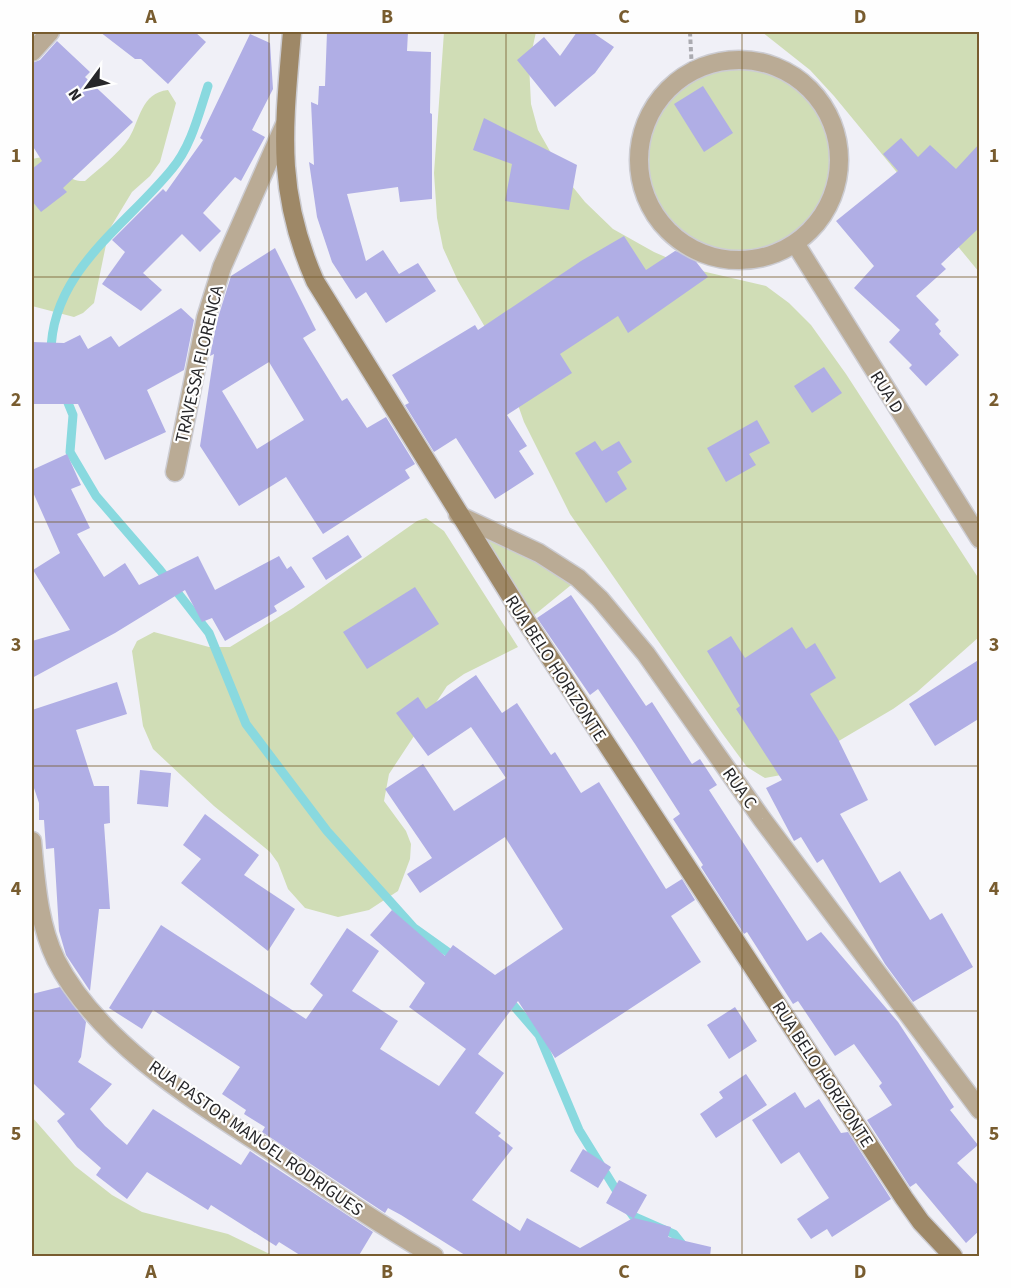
<svg xmlns="http://www.w3.org/2000/svg" width="1011" height="1288" viewBox="0 0 1011 1288" font-family="'Source Sans 3',sans-serif">
  <rect width="100%" height="100%" fill="#f0f0f7"/>
  <!-- green -->
  <path fill="#d0ddb6" d="M444,32H536L529,64L531,104L538,130L564,176L585,202L613,229L654,252L693,269L766,286L789,303L811,325L846,374L979,579V637L917,692L893,709L781,775L765,778L747,767L722,733L570,514L524,422L499,351L458,281L443,248L437,218L434,173Z
    M762,32H979V272L834,96L810,70Z
    M640 160a99 99 0 1 1 198 0a99 99 0 1 1-198 0Z
    M168,90L176,103L160,162L150,176L132,192L109,230L94,303L83,313L74,317L32,306V159L47,156C59,168 67,182 85,181C100,168 118,154 129,138C140,120 141,93 168,90Z
    M426,518L444,531L518,647L464,674L447,686L389,774L384,801L406,831L411,844L410,859L398,891L369,910L338,917L305,908L288,889L278,863L270,852L214,806L153,749L143,726L132,651L137,641L154,632L209,647H230L293,608L417,521Z
    M466,525L576,581L527,621Z
    M32,1117L75,1166L112,1195L142,1212L228,1234L274,1256H32Z"/>
  <g fill="none" stroke-linecap="round" stroke-linejoin="round">
    <!-- stream -->
    <path stroke="#89d9df" stroke-width="9" d="M51,355C50,272 125,227 172,169C191,147 199,113 208,86
      M64,393L73,415L70,452L96,496L160,570L209,633L246,724L327,831L414,928L456,958
      M507,998L539,1035L579,1130L621,1198
      M628,1209L633,1216L674,1234L685,1248"/>
  </g>
  <!-- building -->
  <path fill="#b0aee5" fill-rule="evenodd" d="M100,32H195L206,42L168,84L141,59H135Z
    M327,32H408L407,51L431,52L430,113L432,114V199L400,202L398,187L347,194L366,261L383,250L399,274L418,263L436,291L386,323L366,292L356,299L332,262L317,217L309,162L314,165L311,102L318,105L319,86H325Z
    M577,32H592L614,47L595,73L555,107L517,60L544,37L560,56Z
    M250,34L270,43L273,89L252,130L265,137L241,181L235,177L203,213L221,231L200,252L182,234L143,273L162,290L141,311L102,284L125,252L112,240L163,189L166,192L203,140L200,138Z
    M57,41L90,72L85,77L133,122L63,188L67,192L41,212L32,201V169L42,161L32,145V63L40,60Z
    M703,86L733,133L704,152L674,104Z
    M484,118L577,165L569,210L505,201L512,164L473,150Z
    M901,138L918,157L930,145L956,169L980,143V227L941,264L946,269L916,296L939,320L935,324L941,331L939,334L959,355L926,386L909,368L912,365L889,342L900,330L854,288L874,266L836,221L898,171L883,154Z
    M624,236L646,270L675,251L690,254L708,277L628,333L618,316L560,354L572,373L507,415L527,446L519,451L534,474L495,499L456,438L434,452L405,405L409,403L392,375L475,325L478,330L581,261Z
    M275,248L316,330L303,338L342,401L347,398L367,428L386,417L415,464L405,470L410,478L323,534L286,477L239,506L200,446L214,354L210,356L217,321L231,276ZM269,362L304,420L257,449L222,391Z
    M181,308L194,320L184,370L147,390L166,432L105,460L78,404H32V342L64,343L80,335L88,349L111,336L119,347Z
    M824,367L842,393L812,413L794,386Z
    M757,420L770,443L749,454L756,465L726,482L707,448Z
    M595,441L602,451L619,441L632,462L617,472L627,489L606,503L575,453Z
    M67,454L81,485L71,489L90,528L77,534L104,577L125,563L139,585L198,556L215,590L279,556L287,569L291,566L305,587L274,606L277,611L225,641L212,618L202,622L185,590L115,633L32,678V641L70,630L33,570L60,553L32,490V470Z
    M348,535L362,557L326,580L312,558Z
    M415,587L439,624L367,669L343,632Z
    M571,595L646,706L652,702L692,764L700,759L717,785L709,790L807,941L821,932L898,1022L954,1107L950,1110L978,1145L957,1163L980,1187V1230L966,1243L916,1183L910,1187L867,1120L892,1105L879,1086L882,1083L854,1044L835,1056L798,1001L793,1004L747,932L744,934L701,867L703,865L673,819L680,814L635,744L598,689L590,695L537,618Z
    M792,627L806,649L815,643L836,678L810,694L838,739L868,800L840,814L880,883L900,871L930,920L942,913L973,967L913,1002L885,964L823,859L817,863L801,837L794,841L766,788L782,780L736,709L740,706L707,651L731,636L745,658Z
    M980,659V718L935,746L909,704Z
    M476,675L502,713L517,703L551,755L555,752L581,793L599,782L666,889L682,879L695,900L671,916L701,962L555,1058L518,1001L478,1054L504,1073L475,1113L501,1133L498,1136L513,1148L472,1200L520,1231L527,1218L580,1248L633,1218L606,1203L619,1180L647,1195L634,1218L671,1227L668,1237L711,1247L710,1257H468L401,1215L388,1208L385,1213L262,1132L265,1127L244,1114L246,1110L222,1094L240,1067L153,1010L142,1029L109,1008L161,925L306,1019L323,995L310,984L347,928L379,951L352,991L398,1021L380,1049L439,1086L466,1049L409,1007L425,983L370,935L392,910L445,956L453,945L495,975L563,929L505,837L420,893L407,874L432,858L385,789L423,764L454,811L506,778L471,727L428,756L396,713L418,697L426,709Z
    M117,682L127,714L76,730L94,786H109L110,823L104,824L110,909H99L90,991L66,955L59,931L54,848L46,849L44,820H39V803L32,782V710Z
    M140,770L171,773L168,807L137,804Z
    M205,814L259,855L244,875L295,909L268,951L181,883L201,859L183,845Z
    M60,987L86,1022L81,1057L78,1062L112,1084L90,1109L105,1126L127,1145L153,1109L241,1165L250,1151L373,1232L358,1257H303L279,1242L276,1246L211,1205L208,1210L147,1172L127,1199L96,1175L101,1168L77,1147L57,1121L65,1114L32,1082V994Z
    M735,1007L757,1041L729,1059L707,1025Z
    M746,1074L767,1105L716,1138L700,1114L723,1098L719,1092Z
    M795,1092L805,1108L819,1099L841,1133L848,1132L891,1199L832,1237L827,1229L811,1239L797,1219L829,1198L799,1152L781,1164L752,1120Z
    M583,1149L611,1167L598,1188L570,1171Z"/>
  <g fill="none" stroke-linecap="round" stroke-linejoin="round">
    <defs>
      <path id="street" d="M32,52L50,32
        M639 160a100 100 0 1 1 200 0a100 100 0 1 1-200 0Z
        M795,243L980,539
        M175,472L206,318L222,267L285,124
        M458,515L539,553L578,578L600,599L646,654L762,819L980,1110
        M32,841C36,881 38,923 56,960C99,1045 204,1107 282,1158C332,1192 382,1226 434,1256"/>
      <path id="secondary" d="M292,32C284,127 275,190 315,281L526,621L904,1198L921,1222L953,1256"/>
    </defs>
    <!-- street casing -->
    <use href="#street" stroke="#ccccd2" stroke-width="21"/>
    <!-- secondary casing -->
    <use href="#secondary" stroke="#ccccd2" stroke-width="21"/>
    <!-- path -->
    <path stroke="#aaaab0" stroke-width="4" stroke-dasharray="4.5 3" stroke-linecap="butt" d="M690,32L692,71"/>
    <!-- street -->
    <use href="#street" stroke="#baab95" stroke-width="18"/>
    <!-- secondary -->
    <use href="#secondary" stroke="#9e8867" stroke-width="18"/>
  </g>
  <!-- grid -->
  <path fill="none" stroke="#785c2f" stroke-width="1.5" stroke-opacity="0.55" d="M269,32V1256M506,32V1256M742,32V1256M32,277H980M32,522H980M32,766H980M32,1011H980"/>
  <g text-anchor="middle" stroke-width="4.5" stroke-linejoin="round" paint-order="stroke">
    <!-- street labels -->
    <g font-size="18" fill="#262629" stroke="#fefefe">
      <text transform="translate(199 364) rotate(-77)" y="6">TRAVESSA FLORENCA</text>
      <text transform="translate(887 392) rotate(58)" y="6">RUA D</text>
      <text transform="translate(556 668) rotate(57)" y="6">RUA BELO HORIZONTE</text>
      <text transform="translate(740 788) rotate(55)" y="6">RUA C</text>
      <text transform="translate(823 1074) rotate(57)" y="6">RUA BELO HORIZONTE</text>
      <text transform="translate(256 1138) rotate(35)" y="6">RUA PASTOR MANOEL RODRIGUES</text>
    </g>
  </g>
  <!-- border -->
  <rect width="1011" height="1288" fill="none" stroke="#fefefe" stroke-width="66"/>
  <!-- north arrow -->
  <g transform="translate(87 87) rotate(237)" stroke="#fefefe" stroke-width="4.5" paint-order="stroke">
  <path d="M0-4.5L10 22L0 15L-10 22Z" fill="#262629"/>
  <text y="-9" font-size="16" font-weight="bold" text-anchor="middle" fill="#262629">N</text>
  </g>
  <rect x="33" y="33" width="945" height="1222" fill="none" stroke="#785c2f" stroke-width="2"/>
  <g font-size="20" text-anchor="middle" font-weight="bold" fill="#785c2f">
    <text x="151" y="23">A</text>
    <text x="387" y="23">B</text>
    <text x="624" y="23">C</text>
    <text x="860" y="23">D</text>
    <text x="16" y="162">1</text>
    <text x="994" y="162">1</text>
    <text x="16" y="406">2</text>
    <text x="994" y="406">2</text>
    <text x="16" y="651">3</text>
    <text x="994" y="651">3</text>
    <text x="16" y="895">4</text>
    <text x="994" y="895">4</text>
    <text x="16" y="1140">5</text>
    <text x="994" y="1140">5</text>
    <text x="151" y="1278">A</text>
    <text x="387" y="1278">B</text>
    <text x="624" y="1278">C</text>
    <text x="860" y="1278">D</text>
  </g>
</svg>
